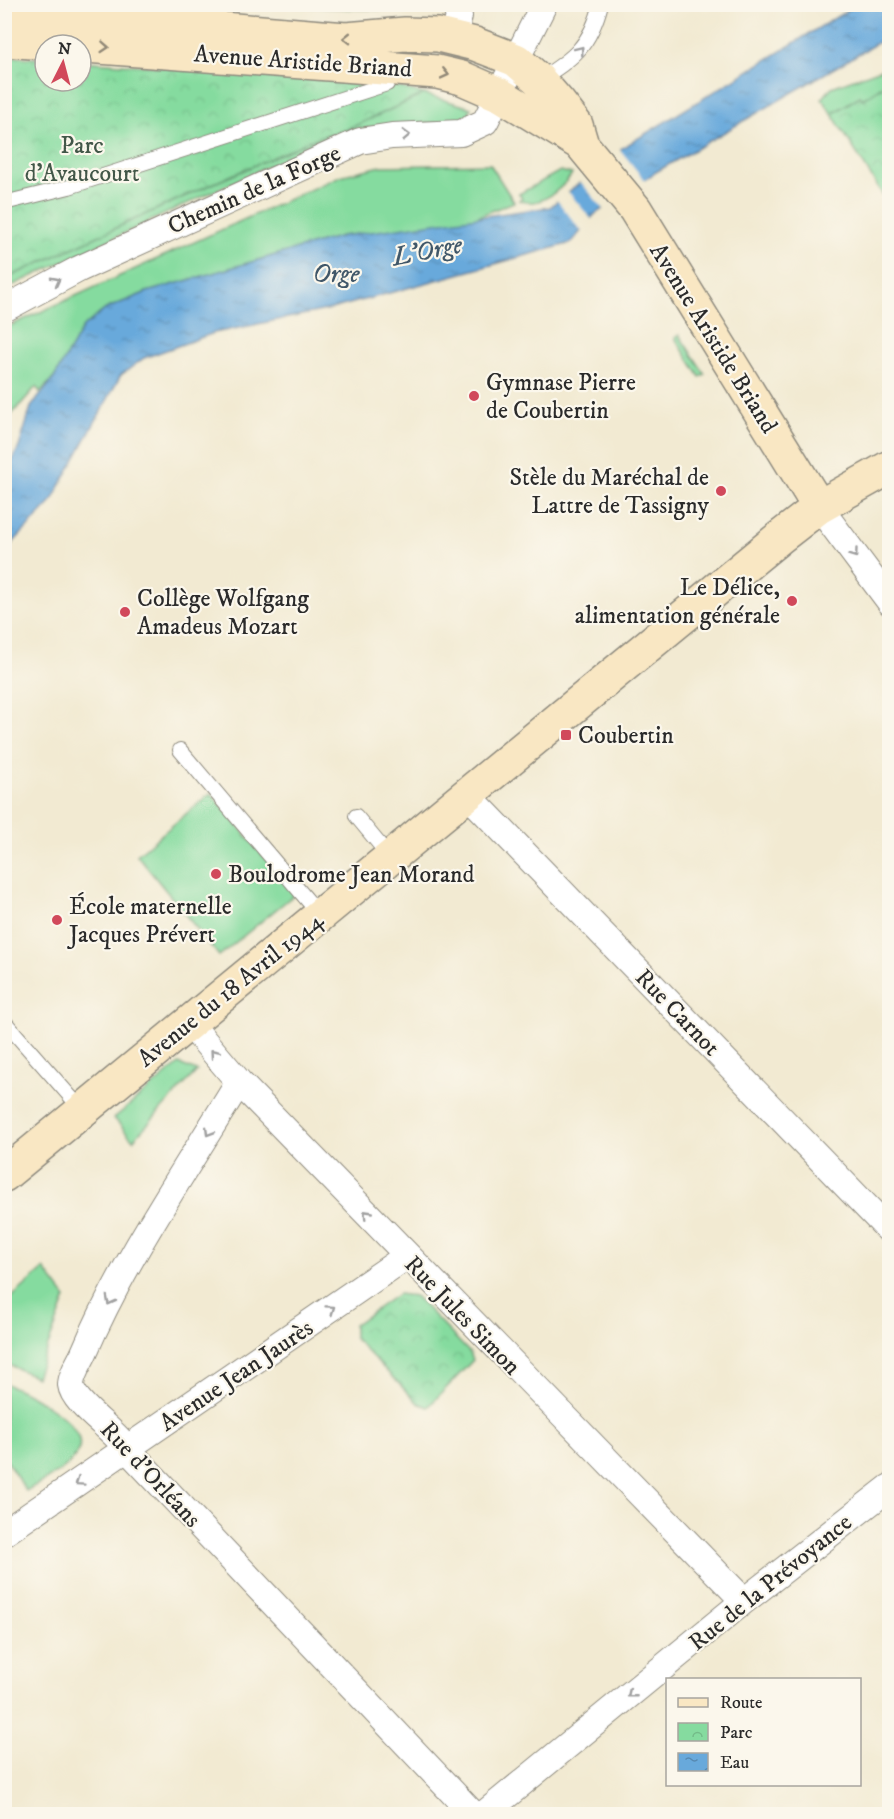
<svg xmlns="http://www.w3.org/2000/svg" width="894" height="1819" viewBox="0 0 894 1819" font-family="'IM FELL DW Pica',serif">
  <defs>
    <pattern id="park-crowns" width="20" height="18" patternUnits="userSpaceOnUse" patternTransform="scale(1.5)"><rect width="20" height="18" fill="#85db9f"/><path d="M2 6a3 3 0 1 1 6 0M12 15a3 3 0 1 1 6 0" fill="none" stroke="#73bc89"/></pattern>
    <pattern id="water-ripples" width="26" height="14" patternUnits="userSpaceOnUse" patternTransform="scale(1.5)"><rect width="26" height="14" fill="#68a9db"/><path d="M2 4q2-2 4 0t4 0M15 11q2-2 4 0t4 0" fill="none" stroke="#568ab2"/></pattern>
  </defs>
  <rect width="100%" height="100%" fill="#fbf7ec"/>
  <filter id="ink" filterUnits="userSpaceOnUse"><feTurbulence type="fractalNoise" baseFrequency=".0167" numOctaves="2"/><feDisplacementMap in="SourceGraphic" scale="12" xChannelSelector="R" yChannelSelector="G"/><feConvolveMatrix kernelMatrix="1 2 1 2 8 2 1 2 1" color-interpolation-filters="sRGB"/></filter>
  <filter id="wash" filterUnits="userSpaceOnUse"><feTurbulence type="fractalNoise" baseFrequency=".008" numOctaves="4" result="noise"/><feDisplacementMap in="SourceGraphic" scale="24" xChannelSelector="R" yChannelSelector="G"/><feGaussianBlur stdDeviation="1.35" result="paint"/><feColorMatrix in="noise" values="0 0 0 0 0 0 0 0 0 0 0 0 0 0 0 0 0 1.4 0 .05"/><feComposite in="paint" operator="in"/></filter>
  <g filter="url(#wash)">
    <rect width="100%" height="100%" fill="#f2ead2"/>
    <!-- grass -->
    <path fill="#85db9f" stroke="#588365" stroke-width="1.5" d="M889,66V82L863,99L860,96L832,114L822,99L832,87Z
      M424,94L468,107L471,108L469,112L474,117L468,121L374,127L336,134L5,289L4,279L194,192L321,136L346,130Z
      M490,164L514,202L469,220L342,236L147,292L106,309L83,327L54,378L40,392L36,387L5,422V328L340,176L381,166Z
      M560,171L572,174C561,190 539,209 519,200L522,198L519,194Z
      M679,335L705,374L700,377L675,338Z
      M211,793L295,894L219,956L137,855Z
      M179,1064L197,1071L133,1140L114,1118Z
      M44,1269L66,1298L36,1377L9,1365L5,1359V1303Z
      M4,1383C24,1391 96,1425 76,1455C65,1471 42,1481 26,1491L5,1458Z"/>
    <!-- park -->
    <path fill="url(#park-crowns)" stroke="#588365" stroke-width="1.5" d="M259,5H434L388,10Z
      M4,56L45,59V81H81V61L385,83L424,94L346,130L321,136L194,192L5,279Z
      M889,82V205L832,114L860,96L863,99Z
      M398,1294L415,1296L470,1353L473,1360L428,1407L418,1403L354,1338V1325Z"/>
    <!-- water -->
    <path fill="url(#water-ripples)" stroke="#4a6a83" stroke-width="1.5" d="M856,5H889V36L656,172L594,215L571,243L331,309L214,333L144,358L121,375L50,504L5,551V474L19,447L31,407L54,378L83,327L106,309L147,292L342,236L550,207L622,148Z"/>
    <!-- pier -->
    <path fill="#f2ead2" d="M618,147L646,182L605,211L578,179Z
      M566,189L593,221L583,233L555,198Z"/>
  </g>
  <g filter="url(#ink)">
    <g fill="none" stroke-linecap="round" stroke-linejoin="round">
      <defs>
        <path id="lane" d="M539,80C574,58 590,46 601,4
          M4,203L69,187L387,84L391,70
          M180,750L320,915
          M356,816L390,857
          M4,1021L83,1111"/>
        <path id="street" d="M454,37L459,16L454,4
          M4,309L79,269L360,141L392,136L461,133L485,122L544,4
          M819,507L890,602
          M466,793L890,1231
          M189,1023L239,1082L744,1601
          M239,1082C185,1171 124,1259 83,1355C79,1363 71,1376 71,1385C73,1404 116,1431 127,1449L473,1814
          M4,1533L407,1256
          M484,1814L744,1601L890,1487"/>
        <path id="secondary" d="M4,11L346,39L405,34L438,35L475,44L516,60L539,80L559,103L576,125L582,145L635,209L819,507
          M4,40L437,72L462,78L501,95L581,144
          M4,1175L779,538L819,507L890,467"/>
      </defs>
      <!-- lane casing -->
      <use href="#lane" stroke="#8e8a7e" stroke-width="16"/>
      <!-- street casing -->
      <use href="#street" stroke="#8e8a7e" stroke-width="28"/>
      <!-- secondary casing -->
      <use href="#secondary" stroke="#8e8a7e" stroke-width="36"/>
      <!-- lane -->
      <use href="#lane" stroke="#fff" stroke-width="14"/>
      <!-- street -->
      <use href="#street" stroke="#fff" stroke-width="26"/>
      <!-- secondary -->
      <use href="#secondary" stroke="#f9e7c3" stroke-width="33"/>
    </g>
    <!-- one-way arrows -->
    <defs><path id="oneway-chevron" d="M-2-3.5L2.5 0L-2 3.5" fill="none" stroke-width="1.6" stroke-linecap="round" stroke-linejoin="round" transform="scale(1.5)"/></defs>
    <g stroke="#928977">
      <use href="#oneway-chevron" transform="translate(347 38) rotate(179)"/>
      <use href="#oneway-chevron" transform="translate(105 47) rotate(4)"/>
      <use href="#oneway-chevron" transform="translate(445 74) rotate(13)"/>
    </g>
    <g stroke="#a0a0a0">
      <use href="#oneway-chevron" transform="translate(580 50) rotate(-52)"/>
      <use href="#oneway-chevron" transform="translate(406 135) rotate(-2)"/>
      <use href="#oneway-chevron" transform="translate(56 281) rotate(-28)"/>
      <use href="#oneway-chevron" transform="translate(854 554) rotate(54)"/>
      <use href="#oneway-chevron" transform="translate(214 1053) rotate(-131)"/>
      <use href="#oneway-chevron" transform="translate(209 1132) rotate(122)"/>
      <use href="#oneway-chevron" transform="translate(367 1214) rotate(-134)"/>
      <use href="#oneway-chevron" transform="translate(110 1301) rotate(118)"/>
      <use href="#oneway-chevron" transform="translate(331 1309) rotate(-35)"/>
      <use href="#oneway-chevron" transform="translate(79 1482) rotate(145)"/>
      <use href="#oneway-chevron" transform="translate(631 1694) rotate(141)"/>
    </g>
  </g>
  <!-- markers -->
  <g fill="#d1495b" stroke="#fbf7ec" stroke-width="2">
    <circle cx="474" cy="396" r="6"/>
    <circle cx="721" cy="491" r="6"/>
    <circle cx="792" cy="601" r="6"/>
    <circle cx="125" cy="612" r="6"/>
    <rect x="560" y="729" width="12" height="12" rx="3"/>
    <circle cx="216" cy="874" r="6"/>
    <circle cx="57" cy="920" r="6"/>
  </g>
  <g text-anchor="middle" stroke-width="4.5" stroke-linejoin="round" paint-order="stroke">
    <!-- street labels -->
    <g font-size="24" fill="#2b2b2b" stroke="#fbf7ec">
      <text transform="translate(303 61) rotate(4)" y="8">Avenue Aristide Briand</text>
      <text transform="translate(254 189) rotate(-24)" y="8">Chemin de la Forge</text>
      <text transform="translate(714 338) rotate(58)" y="8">Avenue Aristide Briand</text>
      <text transform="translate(230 989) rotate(-39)" y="8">Avenue du 18 Avril 1944</text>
      <text transform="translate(678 1012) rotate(46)" y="8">Rue Carnot</text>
      <text transform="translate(463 1315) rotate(46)" y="8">Rue Jules Simon</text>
      <text transform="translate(236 1375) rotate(-34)" y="8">Avenue Jean Jaurès</text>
      <text transform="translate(151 1474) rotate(47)" y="8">Rue d'Orléans</text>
      <text transform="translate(770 1582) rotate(-39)" y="8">Rue de la Prévoyance</text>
    </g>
    <!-- park labels -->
    <g font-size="24" fill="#425748" stroke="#fbf7ec">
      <text x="82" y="153">Parc<tspan x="82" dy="28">d'Avaucourt</tspan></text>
    </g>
    <!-- poi labels -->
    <g font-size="24" fill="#2b2b2b" stroke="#fbf7ec" text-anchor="start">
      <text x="486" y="390">Gymnase Pierre<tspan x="486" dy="28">de Coubertin</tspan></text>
      <text x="709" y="485" text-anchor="end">Stèle du Maréchal de<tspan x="709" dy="28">Lattre de Tassigny</tspan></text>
      <text x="780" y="595" text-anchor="end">Le Délice,<tspan x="780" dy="28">alimentation générale</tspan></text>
      <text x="137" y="606">Collège Wolfgang<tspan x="137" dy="28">Amadeus Mozart</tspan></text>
      <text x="578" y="743">Coubertin</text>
      <text x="228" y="882">Boulodrome Jean Morand</text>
      <text x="69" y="914">École maternelle<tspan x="69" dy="28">Jacques Prévert</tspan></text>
    </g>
    <!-- water labels -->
    <g font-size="26" font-style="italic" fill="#405769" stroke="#fbf7ec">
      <text transform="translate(427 250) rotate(-11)" y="9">L'Orge</text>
      <text x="336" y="282">Orge</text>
    </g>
  </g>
  <!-- margin -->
  <rect width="894" height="1819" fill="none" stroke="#fbf7ec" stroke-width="24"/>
  <!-- legend -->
  <rect x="666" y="1678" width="195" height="108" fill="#fbf7ec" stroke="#a8a59f" stroke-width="1.5"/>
  <rect x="678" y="1698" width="30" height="9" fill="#f9e7c3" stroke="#a8a59f" stroke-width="1.5"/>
  <text x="720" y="1708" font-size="18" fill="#2b2b2b">Route</text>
  <rect x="678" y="1723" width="30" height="18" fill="url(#park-crowns)" stroke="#a8a59f" stroke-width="1.5"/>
  <text x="720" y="1738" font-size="18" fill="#2b2b2b">Parc</text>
  <rect x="678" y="1753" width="30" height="18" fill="url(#water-ripples)" stroke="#a8a59f" stroke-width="1.5"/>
  <text x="720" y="1768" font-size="18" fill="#2b2b2b">Eau</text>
  <!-- north arrow -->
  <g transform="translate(63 63) rotate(6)"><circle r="28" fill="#fbf7ec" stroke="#a8a59f" stroke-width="1.5"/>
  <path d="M0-4.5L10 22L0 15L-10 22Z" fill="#d1495b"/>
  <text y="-9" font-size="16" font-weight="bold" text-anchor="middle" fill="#2b2b2b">N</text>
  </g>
</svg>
